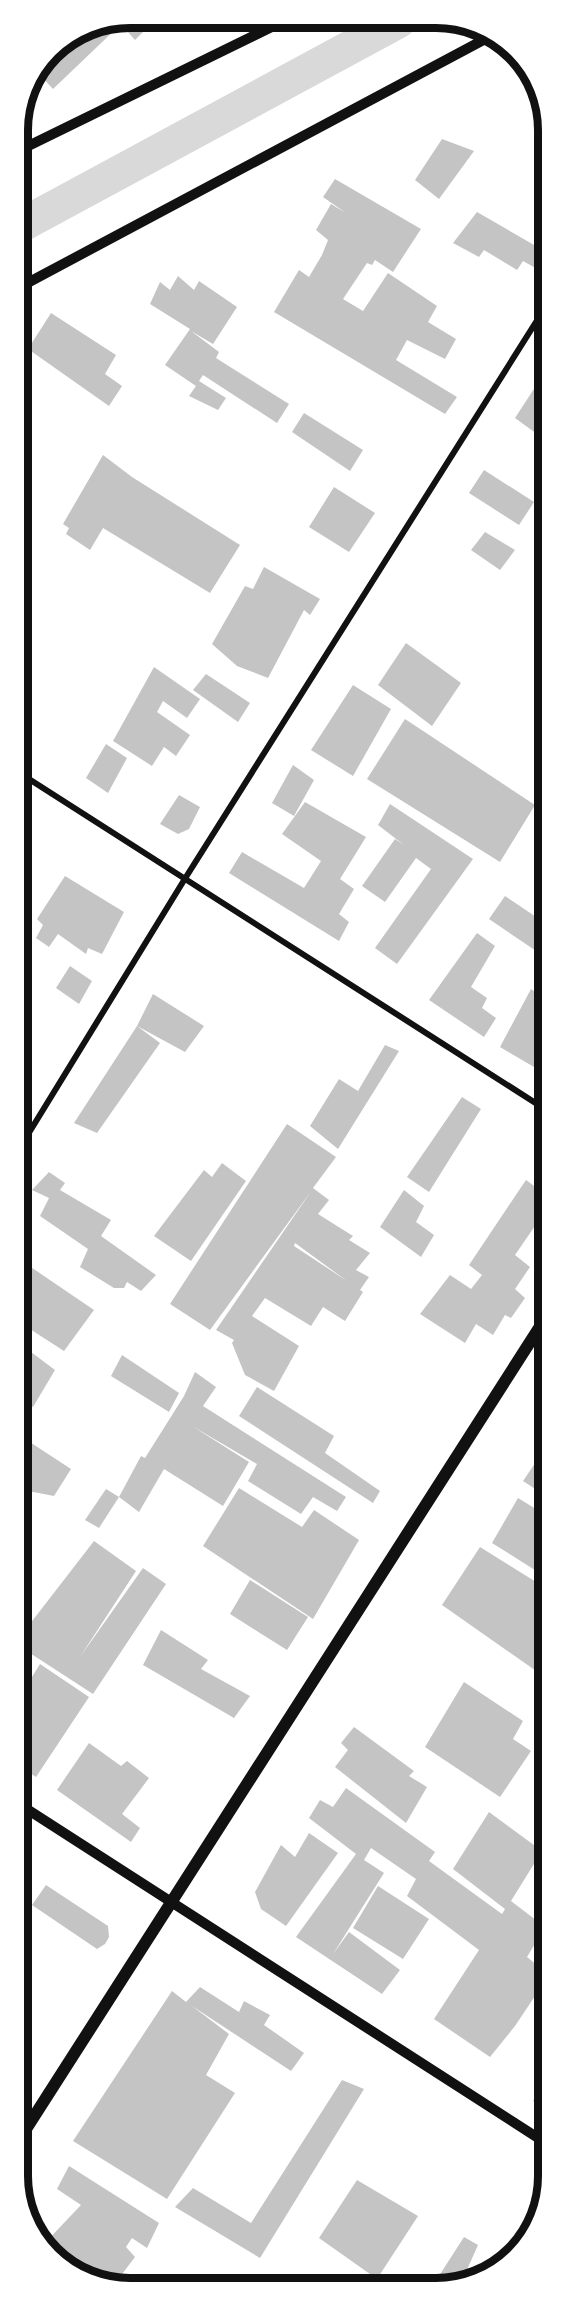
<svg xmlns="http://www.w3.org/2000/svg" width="567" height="2306" viewBox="0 0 567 2306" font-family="'Alegreya Sans',sans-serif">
  <rect width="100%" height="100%" fill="#fff"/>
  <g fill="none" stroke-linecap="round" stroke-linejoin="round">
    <!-- canal -->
    <path stroke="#d9d9d9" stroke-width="34" d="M18,227L399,21"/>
  </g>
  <!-- building -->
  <path fill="#c4c4c4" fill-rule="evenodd" d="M130,18H157L135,40L121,24L53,89L40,75L51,51L88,26Z
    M442,139L474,151L439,199L415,180Z
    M335,179L421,229L393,272L375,260L372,265L367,263L343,299L363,311L388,273L437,306L428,322L456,339L445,359L407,340L396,360L457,397L445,414L274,312L299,270L309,277L322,255L328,240L316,230L331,204L346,213L323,197Z
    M477,212L548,253L541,271L523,261L517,270L484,250L479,257L453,243Z
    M178,276L194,290L199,281L237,307L213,344L191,331L219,352L216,358L289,404L277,423L203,375L199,381L226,398L218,410L189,396L196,386L165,365L190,329L150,304L160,282L170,290Z
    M51,313L116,355L105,374L122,386L109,406L28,349Z
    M543,375L548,378V442L515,418Z
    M304,413L363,450L350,471L292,432Z
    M103,455L132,477L240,545L210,593L103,528L90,550L66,534L69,528L63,524Z
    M484,470L534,502L519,525L469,493Z
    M334,487L375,513L349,552L309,527Z
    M485,532L515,550L500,570L471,550Z
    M264,567L320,599L310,615L304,610L268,678L237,666L212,644L245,586L253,589Z
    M406,643L461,683L432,726L378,685Z
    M154,667L200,699L187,718L163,701L157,712L190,735L176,756L164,747L152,766L113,741Z
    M206,674L250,703L238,722L193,690Z
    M353,685L391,709L353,776L311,750Z
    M405,719L535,805L500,862L367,779Z
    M106,744L127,758L108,793L86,778Z
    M293,765L314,780L294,816L272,803Z
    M179,795L200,807L189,829L178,834L160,824Z
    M305,802L366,837L340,879L354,889L339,914L349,922L339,941L229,873L242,852L304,888L321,861L282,834Z
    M390,804L473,859L397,964L375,948L431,869L416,858L385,902L362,886L395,839L404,845L378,825Z
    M548,834V870L534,861Z
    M65,876L124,912L102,954L88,948L86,954L58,934L49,947L36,938L43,925L37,919Z
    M505,896L548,925V959L489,919Z
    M477,933L495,946L471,987L487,998L482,1008L496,1018L484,1037L429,1000Z
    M70,966L92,981L79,1004L56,988Z
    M531,989L548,1001V1013L534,1036L548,1047L534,1067L500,1047Z
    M153,994L204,1026L185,1052L137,1026Z
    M137,1026L160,1043L97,1133L74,1123Z
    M385,1045L399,1051L338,1149L310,1126L339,1079L358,1091Z
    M462,1097L481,1109L429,1192L407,1177Z
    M287,1124L336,1157L313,1188L329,1200L318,1214L353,1236L349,1240L370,1253L356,1270L369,1277L360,1290L363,1292L345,1321L323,1307L311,1326L265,1298L252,1316L299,1346L274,1391L245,1375L232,1343L234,1340L216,1330L312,1190L210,1330L170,1304ZM295,1243L347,1281L294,1246Z
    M222,1163L246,1181L191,1261L154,1236L204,1170L212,1177Z
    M49,1172L65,1183L60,1190L111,1220L101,1236L156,1275L141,1291L127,1282L124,1288H114L80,1267L88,1249L40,1216L49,1198L32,1190Z
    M526,1180L548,1196V1207L515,1255L530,1267L515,1289L525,1298L511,1318L505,1315L493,1335L476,1324L465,1343L420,1314L450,1275L471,1289L482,1275L469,1265Z
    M404,1190L424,1206L416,1222L434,1235L421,1257L380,1227Z
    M19,1259L94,1310L64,1351L19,1322Z
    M19,1343L55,1370L33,1407L19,1399Z
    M122,1355L179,1393L169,1412L111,1376Z
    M195,1372L216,1387L203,1406L346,1497L337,1511L313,1497L301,1514L248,1481L257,1464L192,1426L249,1462L223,1506L164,1469L139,1512L119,1497L141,1456L145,1458L184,1396Z
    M257,1387L334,1436L325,1453L380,1491L373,1503L239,1416Z
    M19,1435L71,1469L54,1496L23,1490L19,1485Z
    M548,1444L549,1488V1498L523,1481Z
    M239,1488L302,1527L314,1510L359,1540L313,1619L203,1546Z
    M106,1489L119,1497L99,1528L85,1520Z
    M518,1498L549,1517V1579L492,1543Z
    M94,1541L136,1571L80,1657L143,1568L166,1584L93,1694L19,1646V1638Z
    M480,1547L549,1590V1680L442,1605Z
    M250,1580L308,1617L287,1650L230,1614Z
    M161,1630L208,1660L201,1669L250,1696L234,1718L143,1665Z
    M40,1664L89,1697L36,1777L19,1766V1716L33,1725L19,1713V1698Z
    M464,1682L523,1721L513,1739L531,1751L500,1797L425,1747Z
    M354,1727L414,1771L409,1776L427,1787L406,1823L335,1767L348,1750L341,1743Z
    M89,1743L121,1766L127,1761L149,1778L122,1814L140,1828L131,1842L57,1790Z
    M346,1788L435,1852L429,1861L502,1914L505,1909L453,1869L489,1812L542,1851L511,1901L545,1927L527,1957L549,1975L515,2026L490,2057L434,2019L479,1950L407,1896L416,1879L371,1848L364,1860L384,1873L333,1954L349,1932L400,1970L382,1994L296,1937L356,1854L309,1818L320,1800L333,1807Z
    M309,1833L338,1853L286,1926L261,1909L255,1892L281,1845L295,1857Z
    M46,1885L108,1926L109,1937L105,1944L97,1949L32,1905Z
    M378,1886L429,1919L403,1959L353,1928Z
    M200,1987L239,2012L244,2001L270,2015L264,2025L304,2053L291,2071L192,2006L229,2034L206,2075L235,2093L167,2199L73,2141L172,1991L186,2002Z
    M549,2073V2112L533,2101Z
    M342,2080L364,2089L260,2258L175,2207L193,2188L251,2223Z
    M69,2166L159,2223L147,2248L132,2238L126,2247L135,2257L113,2286L75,2267L44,2244L81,2205L57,2189Z
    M357,2180L418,2216L377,2279L319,2238Z
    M464,2237L478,2245L466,2272L473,2275L451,2287L437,2279Z"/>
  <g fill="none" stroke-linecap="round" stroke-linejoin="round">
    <!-- minor -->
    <path stroke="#111" stroke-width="6" d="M18,772L548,1111
      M19,1149L186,877L548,303"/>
    <!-- tertiary -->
    <path stroke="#111" stroke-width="10" d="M18,151L286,20
      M18,288L489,37
      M19,1804L549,2145"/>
    <!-- secondary -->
    <path stroke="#111" stroke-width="12" d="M19,2140L548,1314"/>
  </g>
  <!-- crop -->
  <path d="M0 0H567V2306H0ZM130 28H436A102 102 0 0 1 538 130V2176A102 102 0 0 1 436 2278H130A102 102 0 0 1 28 2176V130A102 102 0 0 1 130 28Z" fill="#fff" fill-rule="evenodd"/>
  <path fill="none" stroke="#111" stroke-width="8" d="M130 28H436A102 102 0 0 1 538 130V2176A102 102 0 0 1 436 2278H130A102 102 0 0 1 28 2176V130A102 102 0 0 1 130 28Z"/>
</svg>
